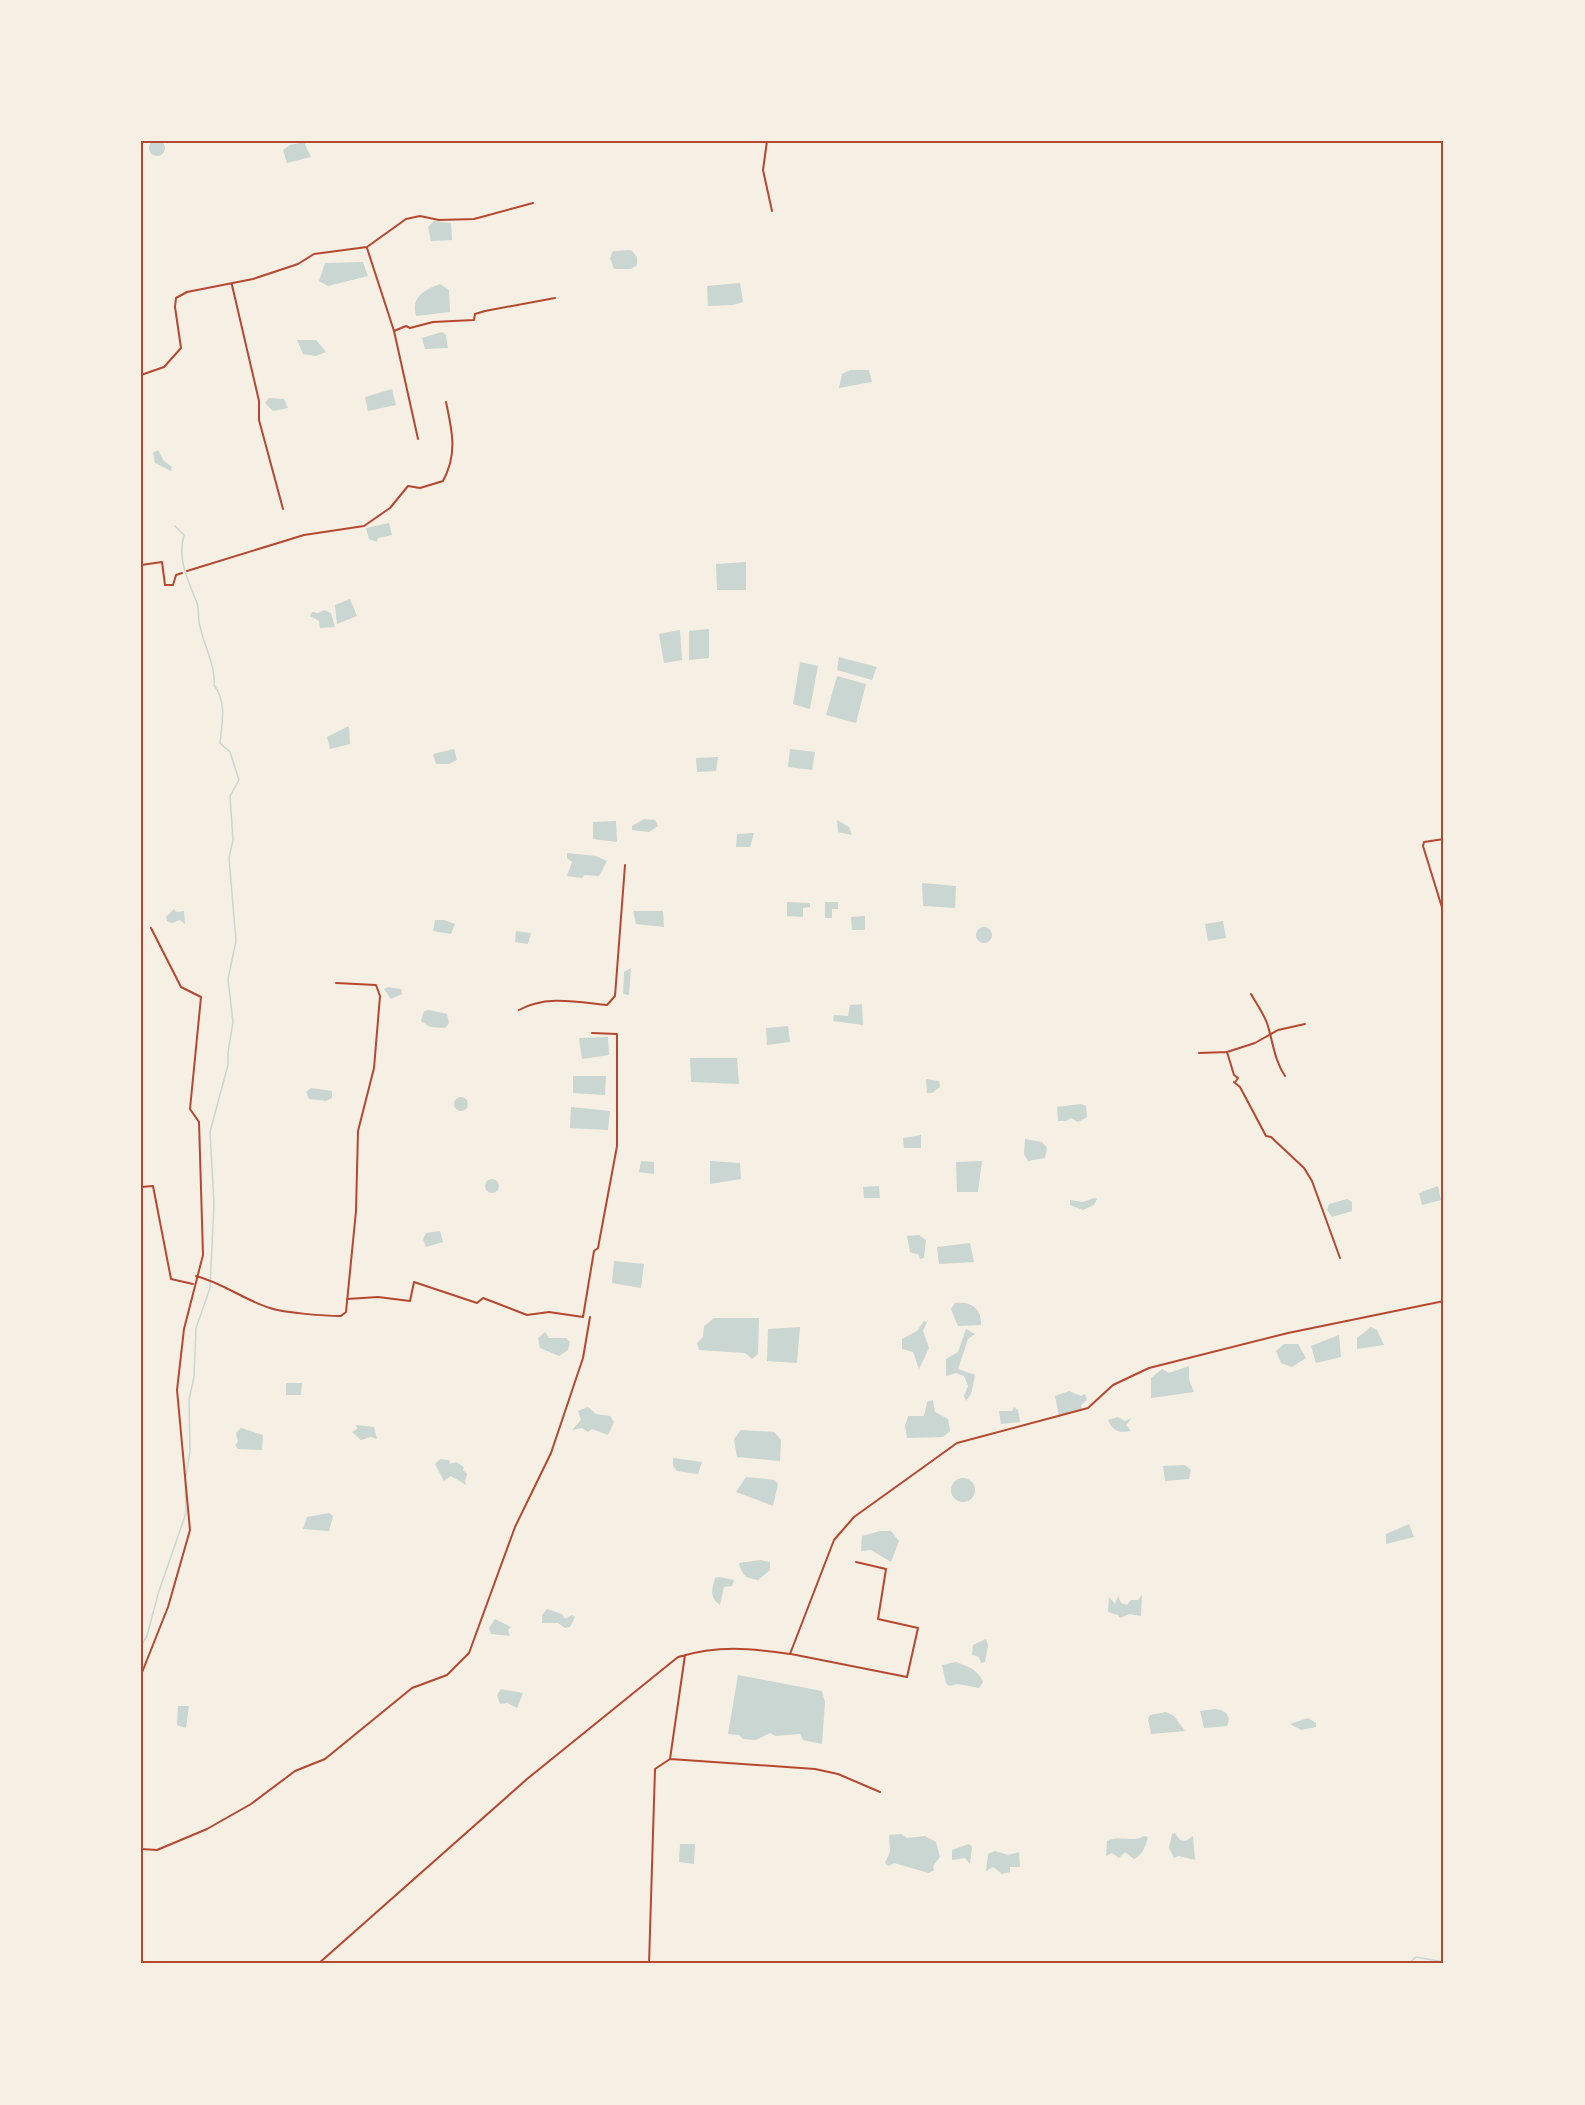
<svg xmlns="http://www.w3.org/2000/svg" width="1585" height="2105" viewBox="0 0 1585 2105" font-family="'Work Sans',sans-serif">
  <rect width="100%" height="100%" fill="#f6efe4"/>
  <!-- water -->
  <path fill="#c9d6d2" d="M149 148a8 8 0 1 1 16 0a8 8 0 1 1-16 0Z
    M304,142L311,157L287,163L283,150L290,145Z
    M434,221L451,223L452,240L431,241L428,227Z
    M631,250L637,257V265L631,269H614L610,258L613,251Z
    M363,262L368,276L328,286L319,281L325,263Z
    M740,283L743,302L733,305L708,306L707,286Z
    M440,284L449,290L450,312L416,316C411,297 424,290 440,284Z
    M442,332L446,335L448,348L425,349L422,338Z
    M297,340H316L326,352L316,356L303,354Z
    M850,370H869L872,382L839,388L842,374Z
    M392,389L396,405L368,411L365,397Z
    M269,398L284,399L288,408L273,411L265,403Z
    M158,450L164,461L172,467L171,471L155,463L153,453Z
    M389,523L392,535L378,538L377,542L369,539L366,528Z
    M746,562V590H717L716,564Z
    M350,599L357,616L337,624L335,605Z
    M324,610L331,613L335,627L320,628L319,621L310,616L312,612L318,613Z
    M709,629V658L689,660V631Z
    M680,630L682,660L664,663L659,634Z
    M839,657L877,667L872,680L837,670Z
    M800,662L818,666L810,709L793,704Z
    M837,676L866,684L856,723L826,715Z
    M349,726L350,744L330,749L327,737Z
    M454,749L457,760L449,764H436L433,754Z
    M790,749L815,752L812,770L788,767Z
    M718,757L716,771L697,772L696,758Z
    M644,819L655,820L658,826L649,832L632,830V826Z
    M837,820L849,827L852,835L838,832Z
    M616,821L617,842L593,839V822Z
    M754,833L750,847H736L737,834Z
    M567,853L596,856L607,861L599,876L585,875L582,878L567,876L572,862L567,858Z
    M922,883L956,886L955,908L923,906Z
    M787,902L810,903V907L803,908V917L787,916Z
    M825,902H838V909H832V918H825Z
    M174,909L177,912L184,911L185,924L180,920L172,923L167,921L166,917Z
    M633,911H663L664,927L636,924Z
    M865,916V930H852L851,917Z
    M435,920H444L455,924L451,934L433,931Z
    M1223,921L1226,938L1208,941L1205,924Z
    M976 935a8 8 0 1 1 16 0a8 8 0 1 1-16 0Z
    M516,931L531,933L528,944L515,942Z
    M631,968L629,995L623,994L624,972Z
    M388,987L401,989L402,994L391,999L384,989Z
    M862,1004L863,1025L833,1021L834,1015L848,1016L850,1005Z
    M429,1010L447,1014L449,1023L445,1028L430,1027L421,1021L424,1011Z
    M788,1026L790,1042L767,1045L766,1028Z
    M608,1037L609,1055L582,1059L579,1038Z
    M690,1058H737L739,1084L691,1082Z
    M573,1076H606L605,1095L573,1093Z
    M926,1079L939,1081L940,1087L932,1093H927Z
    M311,1088L332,1091V1098L326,1101L309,1099L306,1092Z
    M454 1104a7 7 0 1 1 14 0a7 7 0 1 1-14 0Z
    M1081,1104L1086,1106L1087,1117L1078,1122L1071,1118L1066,1121H1058L1057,1107Z
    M571,1107L610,1111L608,1130L570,1128Z
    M921,1135V1148H904L903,1138Z
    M1025,1139L1042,1142L1047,1148L1045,1158L1028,1161L1024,1154Z
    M641,1161L654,1162V1174L639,1172Z
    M710,1161L740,1163L741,1179L710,1184Z
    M982,1161L978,1192H957L956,1162Z
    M485 1186a7 7 0 1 1 14 0a7 7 0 1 1-14 0Z
    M879,1186L880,1198H864L863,1187Z
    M1438,1186L1441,1200L1422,1205L1419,1193Z
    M1094,1198L1097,1199L1094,1205L1083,1210L1070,1205V1200L1083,1202Z
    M1347,1199L1352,1202V1211L1332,1217L1327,1210L1329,1204Z
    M440,1231L443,1242L426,1247L423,1239L426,1233Z
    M919,1235L926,1240L924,1258L920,1259L919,1255L910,1252L907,1236Z
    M970,1243L974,1262L939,1264L937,1247Z
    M614,1261L644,1264L641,1288L612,1283Z
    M955,1303C972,1301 982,1309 981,1325L958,1326L951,1309Z
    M714,1318H759L758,1354L752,1359L745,1353L699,1350L697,1343L703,1337L704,1326Z
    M924,1321L927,1322L923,1331L929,1348L919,1369L913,1352L902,1349V1339L917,1331Z
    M800,1327L797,1363L767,1361L768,1329Z
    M1371,1327L1377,1330L1384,1345L1357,1349V1338Z
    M966,1329L975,1334L968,1339L958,1369L975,1375L971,1394L966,1401L964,1396L968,1386L964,1376L956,1373L946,1376V1359L958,1352Z
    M545,1332L549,1338H566L570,1342L568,1350L559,1356L540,1348L538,1338Z
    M1339,1335L1341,1357L1316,1363L1311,1346Z
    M1284,1344H1298L1306,1358L1292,1367L1281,1363L1276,1351Z
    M1189,1366V1379L1194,1392L1151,1398V1378L1162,1369L1169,1373Z
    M286,1383H302L301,1395H286Z
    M1069,1391L1081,1396L1085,1394L1087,1400L1081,1405L1082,1410L1059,1416L1055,1396Z
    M933,1400L935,1412L948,1419L950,1431L943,1437L907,1438L905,1426L908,1416H924L927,1402Z
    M588,1407L596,1414L610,1416L614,1422L608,1435L592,1429L588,1432L582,1428L572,1430L581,1420L578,1411Z
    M1014,1407L1018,1410L1020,1422L1001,1424L999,1411H1012Z
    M1118,1417L1125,1421L1132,1418L1126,1425L1131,1431C1120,1433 1113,1432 1108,1420Z
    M356,1425L374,1427L377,1439L371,1437L361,1440L352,1432L357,1429Z
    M241,1428L263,1435L262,1450L238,1449L235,1445L238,1442L236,1433Z
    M741,1430L774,1432L781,1440L780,1461L737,1457L734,1439Z
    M673,1458L702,1462L698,1474L677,1471L673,1466Z
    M440,1459L449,1460L450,1464L456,1462L464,1467L463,1470L467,1474L465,1481L466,1485L451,1476L444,1481L435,1464Z
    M1185,1465L1191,1470L1189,1479L1165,1481L1163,1466Z
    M746,1477L775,1480L778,1484L773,1506L736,1492Z
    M951 1490a12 12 0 1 1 24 0a12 12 0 1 1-24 0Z
    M329,1513L333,1516L329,1531L303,1529L307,1517Z
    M1409,1524L1414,1537L1386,1544V1534Z
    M880,1531H891L899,1541L891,1562L871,1550L861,1551L862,1536Z
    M760,1560L770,1562V1570L758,1580C746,1578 742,1576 739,1563Z
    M719,1577L734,1580L732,1586L724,1587L720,1605C709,1597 712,1590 715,1578Z
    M1142,1595L1141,1616L1129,1614L1120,1618L1118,1615L1108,1612L1109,1597L1115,1604L1118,1596L1121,1603L1127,1605L1131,1600H1138Z
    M547,1609L562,1614L565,1619L572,1615L575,1617L570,1627L565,1628L558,1623H542V1615Z
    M495,1619L511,1627L508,1630L510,1636L491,1634L489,1628Z
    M986,1639L988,1646L985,1662L981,1663L979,1657L972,1655L973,1645Z
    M956,1662C967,1666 979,1670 983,1682L979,1688L958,1684L949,1686L946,1683L942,1665Z
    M738,1675L822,1691L825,1702L822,1744L803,1740L800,1734L775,1736L770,1733L756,1740L743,1739L739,1735L728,1734Z
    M501,1689L523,1693L517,1708L507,1703L500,1704L497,1695Z
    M178,1706H189L186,1728L177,1725Z
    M1215,1709C1225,1710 1232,1715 1227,1726L1204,1728L1200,1711Z
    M1166,1712L1174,1716L1185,1731L1151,1734L1148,1719L1150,1715Z
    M1308,1718L1316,1723V1727L1301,1730L1290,1724Z
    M1175,1833L1180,1840L1186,1841L1193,1836L1195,1860L1179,1856L1174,1858L1169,1848L1172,1834Z
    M901,1834L907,1838L925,1836L936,1842L940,1857L933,1866L934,1870L929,1873L894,1863L889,1866L885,1863L890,1852L889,1835Z
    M1144,1836L1148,1837C1146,1845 1142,1856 1134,1859L1125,1852L1119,1858L1112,1853L1106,1856L1107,1841C1120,1835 1133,1843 1144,1836Z
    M680,1844H695L694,1864L679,1862Z
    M969,1844L972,1847L970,1864L965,1858L952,1860V1850Z
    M995,1851L1008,1855L1019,1852L1020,1867H1010V1872L1002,1874L993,1867L986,1871L988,1854Z"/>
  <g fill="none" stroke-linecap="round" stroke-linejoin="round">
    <!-- stream -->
    <path stroke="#c9d6d2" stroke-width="1.5" d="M175,526L184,535C177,560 188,580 197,603C199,609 198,615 199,621C202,643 216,664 214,685C227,702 222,723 220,743L230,752L239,780L230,796L233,840L229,858L236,941L228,979L233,1022L228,1052V1065L210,1132L214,1204L210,1288L196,1328L194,1377L189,1400L190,1452L186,1476
      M141,1646L147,1636L158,1594L186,1513L185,1480
      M1408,1964L1416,1957L1444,1962"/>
    <!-- minor -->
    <path stroke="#b5482f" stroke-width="2" d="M767,141L763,170L772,211
      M367,248L394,331L418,439
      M232,285L259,401V420L283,509
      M394,331L406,326L410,328L433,322L474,320L475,314L485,311L555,298
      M141,375L164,367L181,348L175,307L176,298L187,292L253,279L298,264L314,254L367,247L406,219L420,216L439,220L474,219L533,203
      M141,565L162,562L165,585H173L176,575L182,573
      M187,571L304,535L364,526L390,508L408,486L420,488L443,481C458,453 452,431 446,402
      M1444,839L1424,842L1423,846L1444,914
      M1251,994C1256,1003 1263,1013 1267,1023C1273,1041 1274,1060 1285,1076
      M519,1010C546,995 577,1002 607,1005L615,996L625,865
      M1227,1052L1234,1075L1238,1078L1236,1081
      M1199,1053L1227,1052L1255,1043L1278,1030L1305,1024
      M1234,1082L1240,1087L1266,1136L1271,1137L1304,1168L1312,1181L1340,1258
      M141,1187L153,1186L171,1279L193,1284
      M196,1276C223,1283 244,1300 270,1308C285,1313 325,1316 341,1316L346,1312L356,1211L358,1131L374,1068L380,996L376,985L336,983
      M347,1299L378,1297L410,1301L414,1282L477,1303L483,1298L527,1315L549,1312L583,1317L594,1251L598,1248L617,1146V1034L592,1033
      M791,1654L907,1677L918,1628L878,1619L886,1569L856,1562
      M141,1675L168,1607L190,1530L177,1390L184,1329L203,1255L199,1122L190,1109L201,997L181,987L151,928
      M670,1759L815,1769L838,1774L880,1792
      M141,1849L157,1850L207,1829L251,1804L295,1771L325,1759L412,1688L447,1675L469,1653L515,1527L551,1453L583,1358L590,1317
      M318,1964L527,1779L678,1657C718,1645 749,1648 790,1654L834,1540L854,1517L957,1443L1088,1408L1113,1385L1149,1368L1288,1333L1444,1301
      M649,1964L655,1769L670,1759L685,1655"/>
  </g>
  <!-- border -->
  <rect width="1585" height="2105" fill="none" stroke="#f6efe4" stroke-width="285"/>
  <rect x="142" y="142" width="1300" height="1820" fill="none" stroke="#b5482f" stroke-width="2"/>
</svg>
